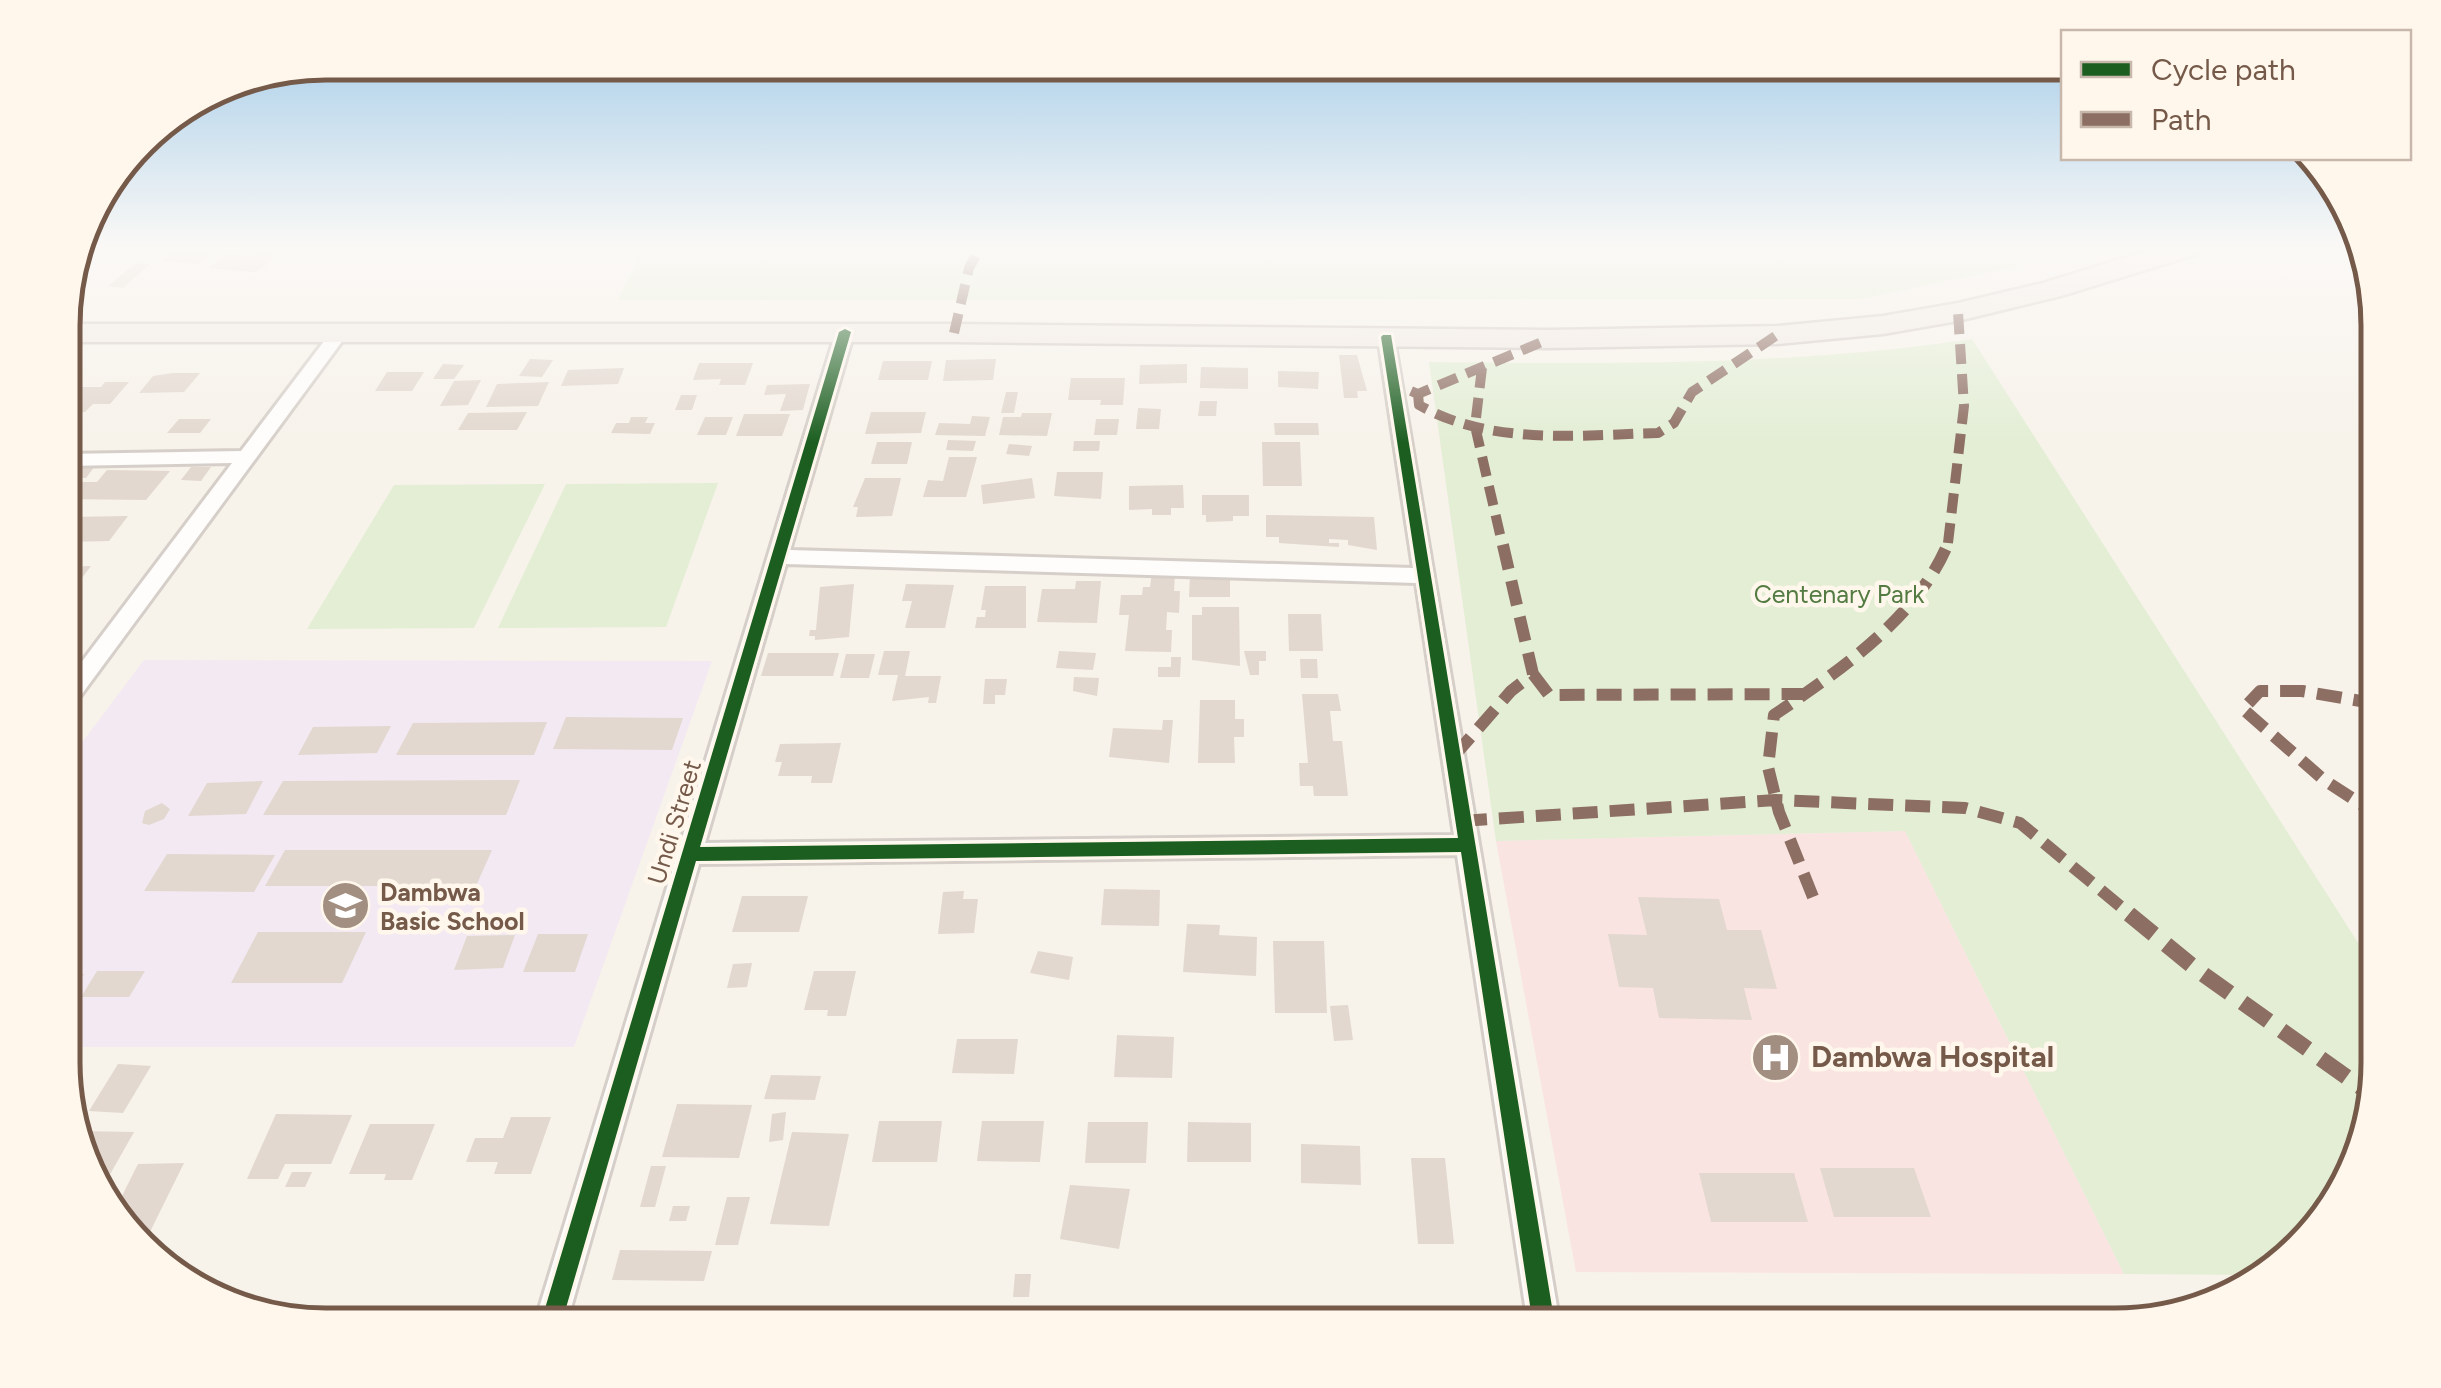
<svg xmlns="http://www.w3.org/2000/svg" width="2441" height="1388" viewBox="0 0 2441 1388" font-family="Figtree,sans-serif">
  <rect width="100%" height="100%" fill="#f7f2ea"/>
  <!-- education -->
  <path fill="#f3e9f2" d="M144,660L712,661L574,1047H65V765Z"/>
  <!-- medical -->
  <path fill="#f9e4e2" d="M1905,831L2124,1274L1576,1272L1496,841Z"/>
  <!-- green -->
  <path fill="#e3eed5" d="M644,248H2107L1860,299L618,300Z
    M1972,339L2378,974V1079L2344,1193L2262,1275L2124,1274L1905,831L1496,841L1429,362C1610,364 1793,366 1972,339Z
    M718,483L666,627L498,628L566,484Z
    M545,484L474,628L307,629L394,485Z"/>
  <!-- building -->
  <path fill="#e2d8cf" d="M178,248H200L215,250L198,264L162,261Z
    M263,248H286L256,272L209,268L225,254L264,257L254,255Z
    M136,263L150,264L123,288L108,286Z
    M1339,355H1357L1367,391H1357L1358,398H1344Z
    M530,359L553,360L542,377L519,376Z
    M996,359L993,380L943,381L946,360Z
    M883,361H932L928,380H878Z
    M699,363H753L745,385H719L721,379L693,380Z
    M443,364L464,365L454,379H433Z
    M1187,364V383L1139,384L1140,365Z
    M1201,367L1248,368V389L1200,388Z
    M624,368L618,384L561,386L568,370Z
    M1278,371L1319,372L1318,389L1278,387Z
    M387,372H424L412,391H375Z
    M173,373H200L184,392L139,393L153,376Z
    M1071,378H1125L1123,405H1100L1101,400H1068Z
    M481,380L468,405L440,406L454,381Z
    M105,382H129L110,404H93L85,412H71L79,404H65L80,387H101Z
    M549,382L538,406L486,407L497,384Z
    M810,384L803,410L780,411L786,394L764,395L767,385Z
    M1006,392H1018L1014,413H1001Z
    M681,395H697L692,410H675Z
    M1200,401H1217L1216,416H1198Z
    M1138,408L1161,409L1159,429H1136Z
    M527,412L517,430H458L468,413Z
    M871,412H926L921,433L865,434Z
    M1022,413H1052L1047,436L999,435L1003,417H1021Z
    M744,414H790L782,436H736Z
    M972,416L990,417L985,436L935,435L939,423L970,424Z
    M631,417H648L645,423H655L650,434L611,433L616,423H629Z
    M705,417H733L726,435H697Z
    M179,419H211L200,433H167Z
    M1096,419H1119L1117,435H1094Z
    M1274,423H1318L1319,435H1275Z
    M948,440L976,441L973,451L946,450Z
    M1074,441H1100L1099,451H1073Z
    M877,442H912L907,464H871Z
    M1262,442H1300L1302,486H1263Z
    M1009,444L1032,446L1029,456L1006,454Z
    M949,457H977L966,497H923L928,480L943,481Z
    M95,466L86,478H65V467Z
    M191,467H211L201,481L181,480Z
    M107,470L170,471L146,500L65,499L80,482H97Z
    M1057,472H1103L1101,499L1054,496Z
    M865,478H901L892,516L856,517L858,507H853Z
    M1032,478L1035,498L983,504L981,485Z
    M1183,485L1184,508H1171V515H1152V509L1129,510V486Z
    M1202,495H1249V516H1233V521L1206,522V515H1202Z
    M1266,515L1374,517L1377,550L1348,545V540L1329,539V543H1339V547L1279,543V537H1266Z
    M128,516L109,541L65,542V526L72,517Z
    M91,566L65,600V567Z
    M1152,573H1175L1174,591H1180L1179,613L1167,612L1166,630H1172L1171,652L1125,651L1129,615H1119L1121,595H1142L1143,587H1150Z
    M1190,574H1230V597H1189Z
    M1076,581H1101L1097,623L1037,622L1042,589H1075Z
    M854,584L849,637L815,640V636H809L810,630H816L820,587Z
    M906,584L954,585L945,628H905L912,601H902Z
    M985,586H1026V628H975L977,617H985L986,610H981Z
    M1202,607H1239L1240,666L1192,660V615H1202Z
    M1288,614H1321L1323,651H1289Z
    M884,651H910L905,676H941L936,703H928L929,697L892,701L898,675H878Z
    M1059,651L1096,653L1093,670L1056,668Z
    M1244,651H1266V661H1259V675H1250Z
    M768,653H839L833,676H761Z
    M846,654H875L869,678H840Z
    M1171,657H1181L1180,677H1158V667H1171Z
    M1300,659H1317L1318,678H1301Z
    M1074,677L1099,678L1097,696L1073,691Z
    M985,679H1007L1005,695H995V704H983Z
    M1302,694H1338L1341,711H1330L1333,741H1342L1348,796H1314L1313,786H1300L1299,763H1308Z
    M1200,700H1235V719H1244V737H1234L1235,763H1198Z
    M566,717L683,718L672,750L553,749Z
    M1163,720H1173L1169,763L1109,757L1113,728L1162,730Z
    M547,722L534,755H396L413,723Z
    M391,726L377,753L298,755L313,727Z
    M841,743L832,783H811L812,776H778L782,762H775L780,744Z
    M520,780L506,815H263L283,781Z
    M263,781L246,814L188,816L207,783Z
    M162,803L170,809L164,819L149,825L142,823L145,811Z
    M285,850H492L476,886H265Z
    M167,854L275,855L254,892L144,891Z
    M1104,889L1160,890L1159,926L1101,925Z
    M964,891L963,899H978L974,933L938,934L943,892Z
    M742,896H808L799,932H732Z
    M1638,897L1719,899L1727,930H1761L1777,989L1744,988L1752,1020L1659,1018L1653,988L1619,987L1608,934L1647,935Z
    M1187,924L1220,925L1219,935L1257,937L1256,976L1183,972Z
    M258,932H366L342,983H231Z
    M538,934H588L575,972H523Z
    M515,935L503,968L454,970L467,936Z
    M1273,941H1324L1327,1013H1275Z
    M1038,951L1073,957L1069,980L1030,973Z
    M752,963L747,987L727,988L733,964Z
    M97,971H145L129,997H81Z
    M814,971H856L846,1016H827L828,1010H804Z
    M65,974H84L69,999H65Z
    M1348,1005L1353,1040L1334,1041L1330,1006Z
    M1117,1035L1174,1037L1172,1078L1114,1077Z
    M957,1039H1018L1014,1074L952,1073Z
    M118,1064L151,1066L123,1113L89,1111Z
    M771,1075L821,1076L815,1100L764,1099Z
    M677,1104L752,1105L739,1158L662,1157Z
    M786,1112L783,1140L769,1142L772,1114Z
    M276,1114L352,1115L331,1164H285L278,1179H247Z
    M511,1117H551L531,1174H494L498,1162H466L475,1138H503Z
    M879,1121H942L937,1162H872Z
    M982,1121H1044L1040,1162L977,1161Z
    M1088,1122H1148L1146,1163H1085Z
    M1188,1122L1251,1123V1162H1187Z
    M370,1124H435L412,1180H384L386,1174H349Z
    M78,1131L134,1132L100,1192Z
    M792,1132L849,1134L829,1226L770,1224Z
    M1301,1144L1360,1146L1361,1185L1301,1183Z
    M1411,1158H1445L1454,1244H1418Z
    M184,1163L144,1244L113,1214L138,1164Z
    M651,1166H666L655,1207H640Z
    M1820,1168H1914L1931,1217H1834Z
    M292,1172H312L305,1187H285Z
    M1699,1173H1794L1808,1222H1711Z
    M1070,1185L1130,1189L1119,1249L1060,1239Z
    M727,1197H750L738,1245H715Z
    M673,1206H690L686,1221H669Z
    M620,1250L712,1251L704,1281L612,1280Z
    M1015,1274H1031L1029,1297H1013Z"/>
  <g fill="none" stroke-linecap="round" stroke-linejoin="round">
    <defs>
      <path id="minor" d="M340,327L349,332L73,706L65,708V684L232,463L65,466V454L241,451L334,328Z
        M845,327L854,332L790,550L1413,568L1378,337L1381,333H1393L1560,1325H1528L1457,855L699,864L566,1325H534L836,332ZM786,564L1416,583L1454,835L705,843Z"/>
      <path id="trunk" d="M2156,248H2201L2197,254L2061,296L1958,321L1883,334L1777,344L1549,348L954,342H65V324H954L1549,330L1777,326L1883,316L1958,303L2043,283Z"/>
    </defs>
    <!-- minor casing -->
    <use href="#minor" stroke="#d6cfc9" stroke-width="6"/>
    <!-- trunk casing -->
    <use href="#trunk" stroke="#d5ccc6" stroke-width="5"/>
    <!-- minor -->
    <use href="#minor" fill="#fefdfc" fill-rule="evenodd"/>
    <!-- trunk -->
    <use href="#trunk" fill="#f1eae4" fill-rule="evenodd"/>
    <!-- quiet-far2 -->
    <path stroke="#8d6e63" stroke-width="10" stroke-dasharray="20 10" stroke-linecap="butt" d="M954,333L969,268L980,248
      M1482,368L1475,426L1502,543
      M1411,391L1418,394L1549,339
      M1418,394L1419,405C1491,446 1579,435 1658,433L1674,423L1692,392L1777,335
      M1948,543L1964,406L1958,312"/>
    <!-- quiet-far1 -->
    <path stroke="#8d6e63" stroke-width="12" stroke-dasharray="25 12" stroke-linecap="butt" d="M1533,674L1549,695L1807,694
      M2378,704L2302,691H2260L2243,709L2324,780L2378,815
      M1454,756L1511,691L1533,674L1502,541
      M1462,821L1776,800L1965,808L2020,823L2132,916
      M1813,897L1779,812L1768,767L1774,715C1839,671 1919,617 1949,541"/>
    <!-- quiet -->
    <path stroke="#8d6e63" stroke-width="16" stroke-dasharray="32 16" stroke-linecap="butt" d="M2129,914L2196,969L2373,1096"/>
    <defs>
      <path id="cycleway" d="M845,329L851,332L700,847L1458,838L1381,337L1383,335H1391L1555,1325H1533L1461,852L696,861L561,1325H540L839,332Z"/>
    </defs>
    <!-- cycleway casing -->
    <use href="#cycleway" stroke="#fff7ec" stroke-width="6"/>
    <!-- cycleway -->
    <use href="#cycleway" fill="#1b5e20" fill-rule="evenodd"/>
  </g>
  <!-- sky -->
  <linearGradient id="sky" x2="0" y2="1"><stop stop-color="#9dc8e8"/><stop offset="0.56" stop-color="#fbf9f6"/><stop offset="1" stop-color="#fbf9f6" stop-opacity="0"/></linearGradient>
  <rect width="2441" height="443" fill="url(#sky)"/>
  <!-- icons -->
  <defs>
    <symbol id="school-disc" viewBox="-11 -11 22 22"><circle r="9.5" fill="#a28f82" stroke="#fff7ec"/><path d="M0-5L7-2L0 1L-7-2ZM-4 1L0 2.5L4 1V4Q0 6-4 4Z" fill="#fff"/></symbol>
    <symbol id="hospital-disc" viewBox="-11 -11 22 22"><circle r="9.5" fill="#a28f82" stroke="#fff7ec"/><path d="M-5-5h3v3.5h4V-5h3V5h-3V1.5h-4V5h-3Z" fill="#fff"/></symbol>
  </defs>
  <g fill-rule="evenodd">
    <use href="#school-disc" x="318" y="878" width="55" height="55"/>
    <use href="#hospital-disc" x="1748" y="1030" width="55" height="55"/>
  </g>
  <g text-anchor="middle" stroke-width="9" stroke-linejoin="round" paint-order="stroke">
    <!-- park labels -->
    <g font-size="25" fill="#537b42" stroke="#fff7ec">
      <text x="1839" y="603">Centenary Park</text>
    </g>
    <!-- street labels -->
    <g font-size="25" fill="#755a4a" stroke="#fff7ec">
      <text transform="translate(674 822) rotate(-73)" y="9">Undi Street</text>
    </g>
    <!-- poi labels -->
    <g font-size="25" font-weight="bold" fill="#755a4a" stroke="#fff7ec" text-anchor="start">
      <text x="380" y="901">Dambwa<tspan x="380" dy="29">Basic School</tspan></text>
    </g>
    <!-- near-poi labels -->
    <g font-size="30" font-weight="bold" fill="#755a4a" stroke="#fff7ec" text-anchor="start">
      <text x="1811" y="1067">Dambwa Hospital</text>
    </g>
  </g>
  <!-- crop -->
  <path d="M0 0H2441V1388H0ZM326 80H2115A246 246 0 0 1 2361 326V1062A246 246 0 0 1 2115 1308H326A246 246 0 0 1 80 1062V326A246 246 0 0 1 326 80Z" fill="#fff7ec" fill-rule="evenodd"/>
  <path fill="none" stroke="#755a4a" stroke-width="5" d="M326 80H2115A246 246 0 0 1 2361 326V1062A246 246 0 0 1 2115 1308H326A246 246 0 0 1 80 1062V326A246 246 0 0 1 326 80Z"/>
  <!-- legend -->
  <rect x="2061" y="30" width="350" height="130" fill="#fff7ec" stroke="#c8b8ab" stroke-width="2.5"/>
  <rect x="2081" y="62" width="50" height="15" fill="#1b5e20" stroke="#c8b8ab" stroke-width="2.5"/>
  <text x="2151" y="80" font-size="30" fill="#755a4a">Cycle path</text>
  <rect x="2081" y="112" width="50" height="15" fill="#8d6e63" stroke="#c8b8ab" stroke-width="2.5"/>
  <text x="2151" y="130" font-size="30" fill="#755a4a">Path</text>
</svg>
